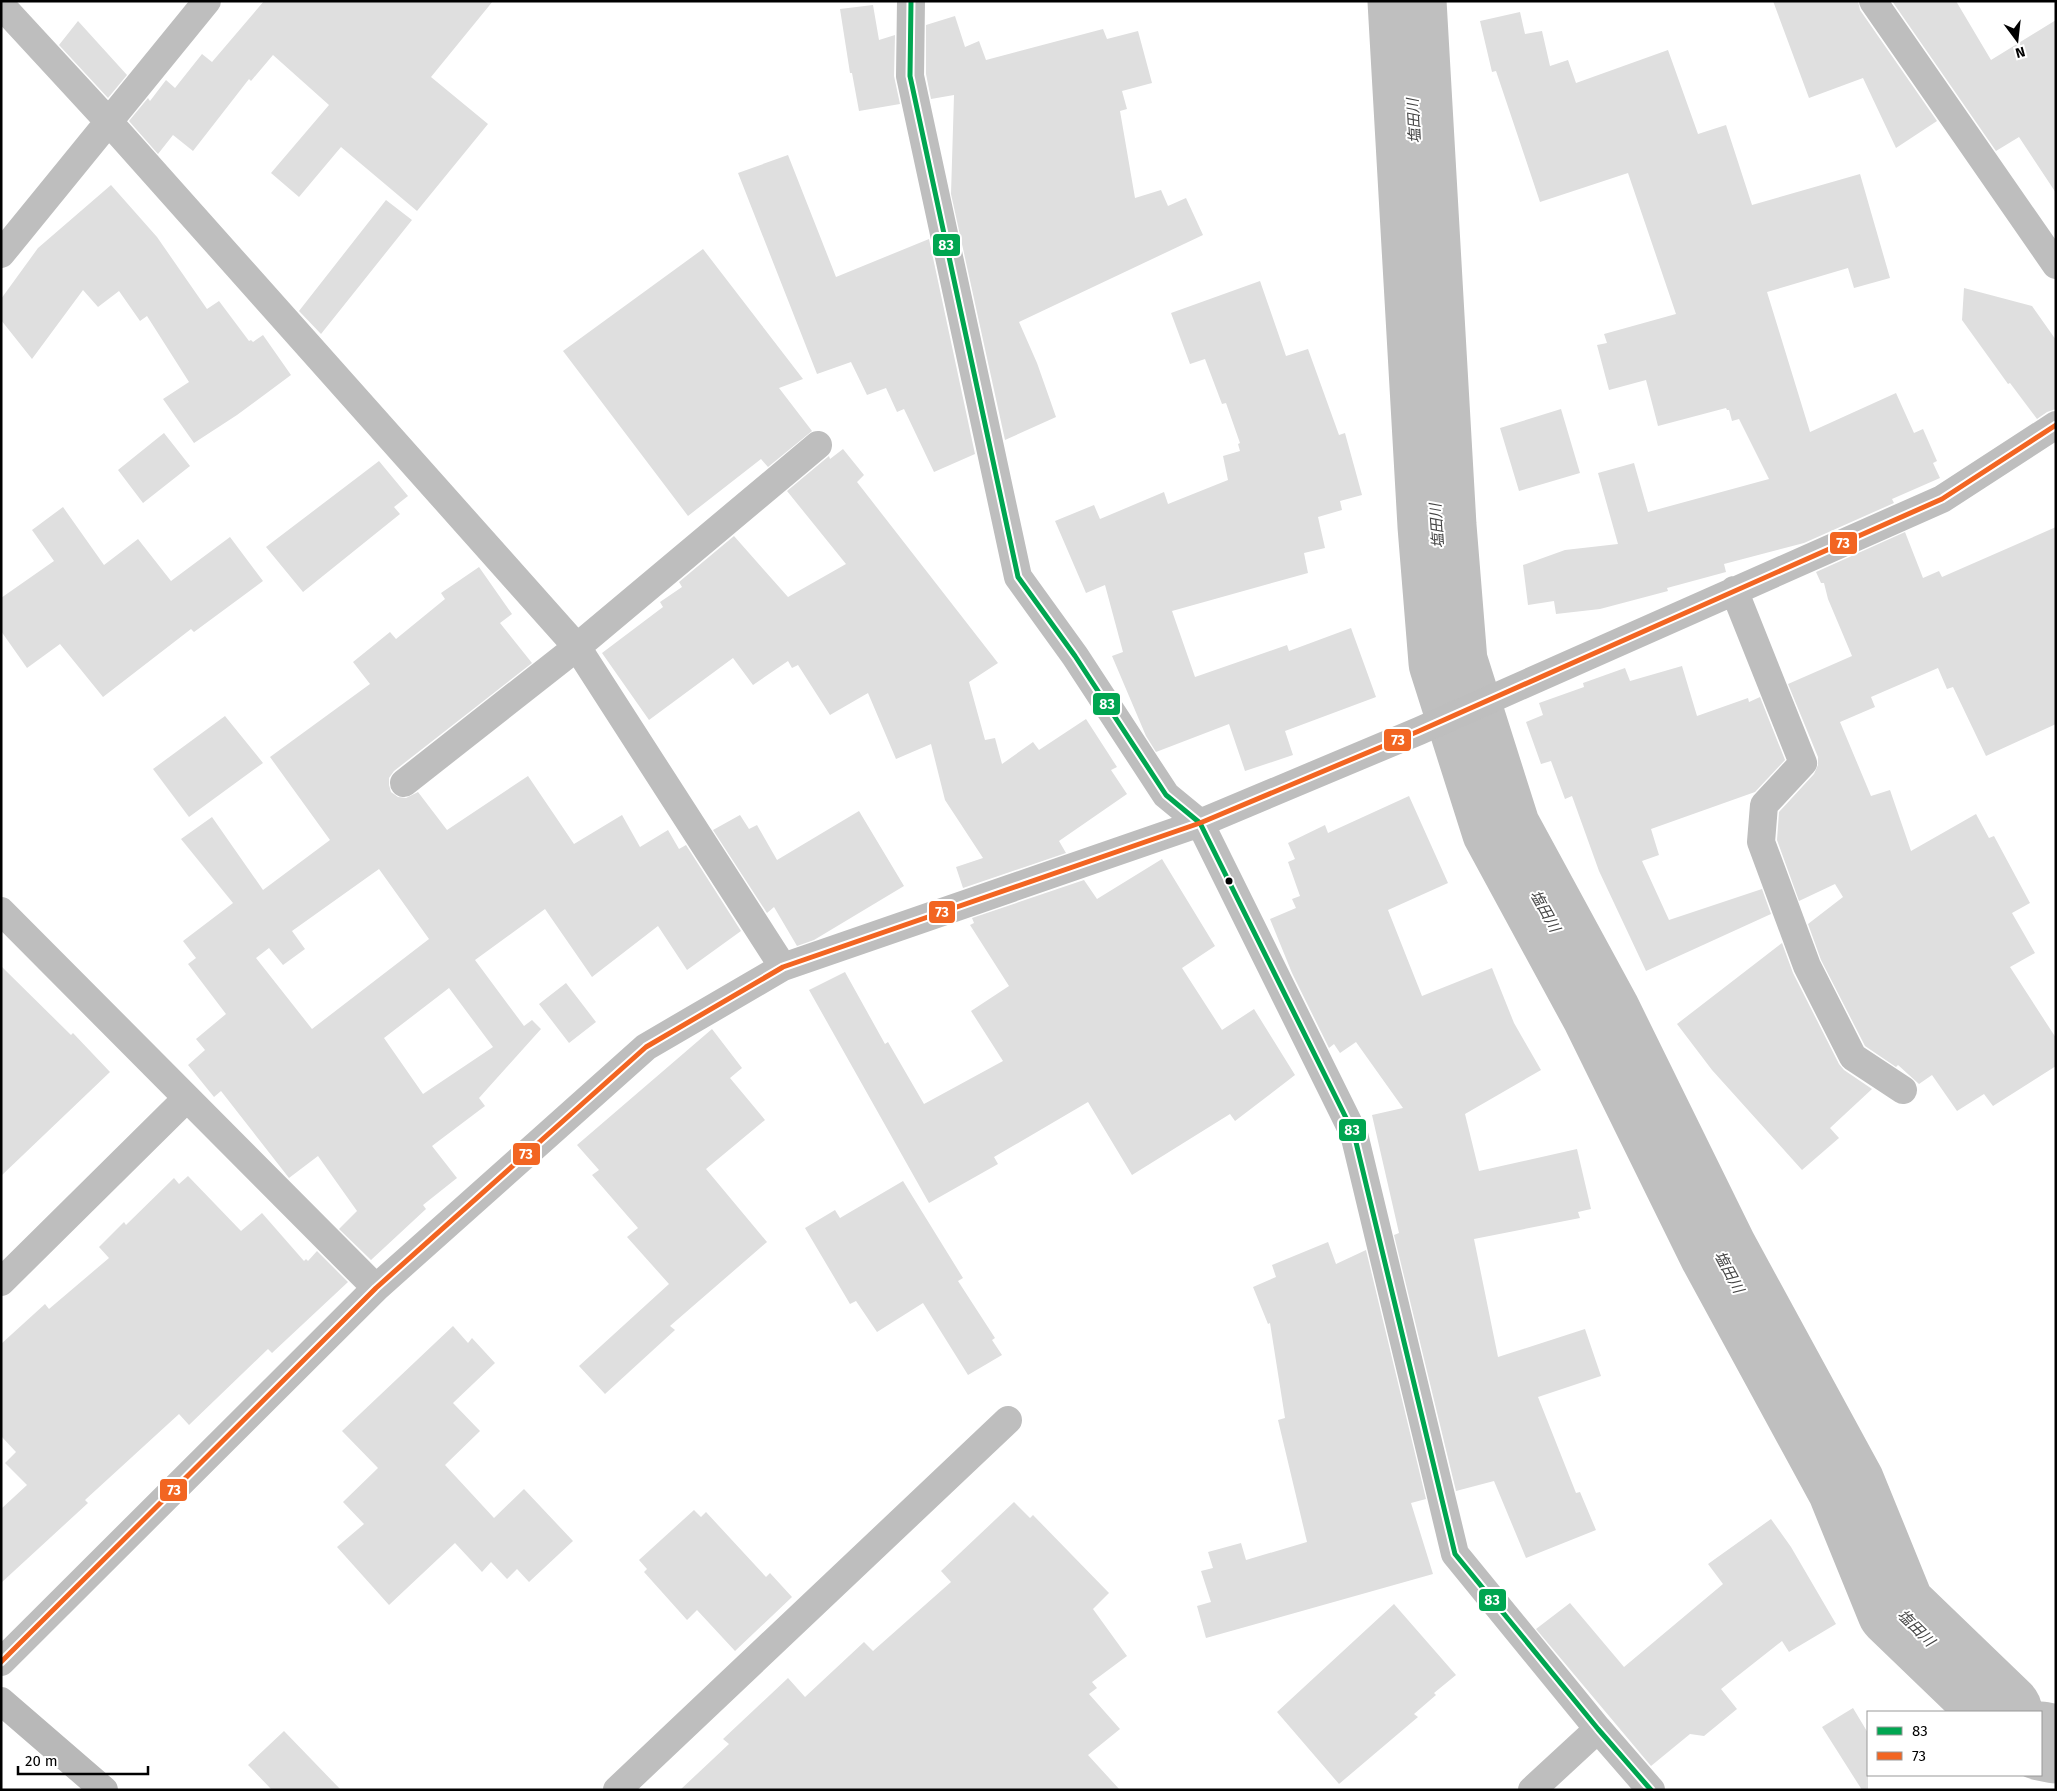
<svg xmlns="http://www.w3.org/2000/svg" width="2057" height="1791" viewBox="0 0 2057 1791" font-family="'Fira Sans','Noto Sans JP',sans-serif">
  <rect width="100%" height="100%" fill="#fff"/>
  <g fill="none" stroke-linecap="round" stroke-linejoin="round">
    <!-- river -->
    <path stroke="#bfbfbf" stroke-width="79" d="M1407,1L1437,526L1448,662L1501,829L1601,1013L1718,1251L1846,1486L1896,1609L2003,1712
      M2041,1741L2056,1744"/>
  </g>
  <!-- building -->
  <path fill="#dfdfdf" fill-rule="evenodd" d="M264,1H493L431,77L488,124L417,211L341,147L299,197L271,173L329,105L273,55L251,81L249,79L193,151L173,135L158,154L129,121L148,98L150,101L166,80L175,88L202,54L212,62Z
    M1773,1H1858L1860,10L1937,121L1896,148L1863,78L1809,98Z
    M1892,1H1956L1991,60L2056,20V193L2019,137L1996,151Z
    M873,5L879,40L895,35L894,76L900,104L859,111L852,73H850L840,9Z
    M1520,12L1525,34L1542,31L1550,66L1568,60L1576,83L1668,50L1698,134L1726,125L1752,205L1860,174L1890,278L1854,288L1848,268L1767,292L1810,432L1896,393L1914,433L1923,429L1937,461L1933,463L1940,478L1892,499L1894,503L1804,543L1724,564L1726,572L1667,588L1668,591L1600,609L1556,614L1554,601L1528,605L1523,565L1565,550L1618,544L1598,473L1634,463L1648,512L1769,479L1739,419L1732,421L1729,410H1727L1726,408L1658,426L1646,380L1609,390L1597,345L1607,343L1604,334L1676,314L1628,173L1540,202L1496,71L1492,72L1480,21Z
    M955,16L965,47L979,41L986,60L1103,29L1107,39L1138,31L1152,83L1122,91L1127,109L1120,111L1135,198L1161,190L1168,206L1186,198L1203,235L1019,322L1037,363L1056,417L1005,440L951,194L954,95L931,99L926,74V25Z
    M78,21L127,75L108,98L59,45Z
    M788,155L836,277L929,239L975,454L934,472L904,409L897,412L886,388L867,395L851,362L817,374L738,173Z
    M111,185L157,237L207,309L219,301L249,341L251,340L253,342L263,335L291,375L237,415L194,443L163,399L189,382L147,316L140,321L119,291L98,307L83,290L32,359L1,320V299L38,248Z
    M386,200L412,220L321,334L299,311Z
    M703,249L803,379L779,388L812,431L768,467L761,459L688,516L563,351Z
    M1260,281L1286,356L1308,349L1339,435L1345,433L1362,495L1340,501L1342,510L1318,517L1325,548L1304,553L1308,573L1172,611L1195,677L1287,645L1289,651L1351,628L1376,697L1285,731L1293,755L1245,771L1229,724L1156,752L1146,736L1112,656L1123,652L1105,585L1086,593L1055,521L1094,505L1100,519L1164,492L1168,504L1228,480L1223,456L1240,451L1238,444L1240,443L1226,403L1222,404L1205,359L1190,364L1171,313Z
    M1964,288L2032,306L2056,340V409L2047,412L2037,419L2010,383L2008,384L1962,320Z
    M1561,409L1580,473L1519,491L1500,428Z
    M164,433L190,466L143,503L118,470Z
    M843,449L864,475L857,482L998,663L969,682L985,740L995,738L1002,764L1033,742L1039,750L1086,719L1117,767L1111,770L1127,794L1059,841L1066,853L963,888L956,867L983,858L945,800L931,744L896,759L868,693L830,715L798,665L792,668L788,661L753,685L733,658L649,720L602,653L663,607L660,602L682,587L679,582L734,536L788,597L846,564L787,491L829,456L830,459Z
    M379,461L408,496L394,507L400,514L303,592L266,547Z
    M63,507L104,565L138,539L171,581L230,537L263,581L194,632L191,629L103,697L60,644L27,668L1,631V598L54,561L32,530Z
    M2056,527V724L1986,756L1953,687L1947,689L1938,668L1871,697L1875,707L1840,722L1871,796L1890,790L1911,851L1976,814L1989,838L1994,836L2030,903L2012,913L2035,953L2010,967L2056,1038V1066L1993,1106L1984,1094L1957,1111L1932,1075L1919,1084L1898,1065L1896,1067L1865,1046L1821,960L1808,924L1843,897L1835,884L1799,901L1777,840L1779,812L1814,774L1818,765V757L1788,684L1852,656L1828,599L1824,583H1821L1816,572L1905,532L1923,578L1939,571L1942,577Z
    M479,567L512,614L500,623L532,663L394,771L389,778V785L391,792L398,797L406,798L418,792L447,830L528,776L574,844L622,815L640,847L668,830L679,849L686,845L741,931L687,970L658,926L592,977L545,909L475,960L524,1026L532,1020L541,1029L479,1098L485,1106L432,1146L457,1178L423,1205L426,1209L371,1260L339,1229L357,1211L318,1156L289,1178L221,1091L214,1097L188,1065L205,1050L196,1039L226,1014L188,964L196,958L183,941L233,903L181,839L212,817L263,890L330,840L270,757L370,684L353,662L390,632L396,639L445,599L441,593ZM379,869L429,939L312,1029L256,958L269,948L283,965L305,949L292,931ZM449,988L493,1047L423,1094L384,1038Z
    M1682,666L1697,716L1748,698L1749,702L1760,697L1785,760L1755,792L1651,829L1659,855L1642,861L1669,920L1762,889L1771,914L1646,971L1599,871L1572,796L1565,799L1551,761L1541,764L1526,722L1543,715L1539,703L1584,687L1583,683L1625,668L1630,681Z
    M225,716L263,763L189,817L153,769Z
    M1409,796L1448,883L1388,910L1422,996L1492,968L1514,1023L1541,1070L1465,1114L1479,1171L1577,1149L1591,1209L1578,1212L1580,1218L1474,1239L1498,1357L1585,1329L1601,1376L1538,1397L1576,1493L1580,1492L1596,1530L1526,1558L1494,1481L1456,1491L1394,1235L1399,1233L1372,1115L1403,1108L1356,1042L1340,1053L1334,1044L1329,1048L1292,973L1270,919L1296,908L1292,899L1300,896L1288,862L1295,859L1288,843L1325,825L1328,833Z
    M859,811L904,886L814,940L797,946L774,907L767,913L713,830L740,815L749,829L757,825L777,860Z
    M1162,859L1215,946L1182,968L1222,1030L1254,1009L1295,1075L1235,1121L1230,1114L1132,1175L1088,1102L994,1157L998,1164L929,1203L809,990L845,972L885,1044L888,1042L924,1104L1003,1061L971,1011L1009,986L970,925L974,923L972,918L1084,880L1097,899Z
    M1782,943L1793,973L1839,1064L1844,1070L1872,1089L1830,1128L1839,1138L1802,1170L1712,1070L1677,1024Z
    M1,966L71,1035L73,1033L110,1072L1,1176Z
    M566,983L596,1022L569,1043L539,1004Z
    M712,1029L742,1068L730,1078L765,1120L706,1169L767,1242L670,1326L675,1330L605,1394L579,1366L669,1284L627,1237L638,1228L592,1175L599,1170L577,1145Z
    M188,1176L241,1231L262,1213L304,1261L306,1259L308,1261L317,1251L348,1282L272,1353L268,1349L189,1425L179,1414L85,1500L88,1503L1,1583V1509L27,1485L5,1463L16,1452L1,1436V1344L45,1304L49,1309L109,1258L99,1247L124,1222L126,1225L174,1178L179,1184Z
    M903,1181L963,1278L958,1281L995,1338L992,1340L1002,1355L968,1375L923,1303L877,1332L856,1301L850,1304L805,1228L835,1210L840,1218Z
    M1328,1242L1336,1264L1366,1250L1426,1499L1411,1503L1433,1574L1206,1638L1197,1606L1211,1602L1201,1571L1213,1568L1208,1552L1241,1543L1246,1560L1307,1542L1278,1420L1285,1418L1270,1323L1268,1324L1253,1287L1276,1277L1272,1265Z
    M453,1326L468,1343L472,1338L495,1363L453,1403L480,1431L445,1465L494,1518L524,1489L573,1541L529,1582L517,1569L507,1579L491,1562L482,1572L455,1543L389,1605L337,1547L364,1524L343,1502L378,1468L342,1431Z
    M1014,1502L1030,1518L1033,1515L1109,1593L1093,1609L1127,1656L1092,1682L1097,1688L1089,1694L1120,1729L1088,1755L1120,1790H680L729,1744L723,1739L788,1678L805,1697L864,1642L873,1651L951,1582L941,1571Z
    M694,1510L701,1517L706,1512L766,1577L770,1573L792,1597L735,1651L697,1610L687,1620L644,1572L647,1569L639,1560Z
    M1771,1519L1791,1547L1836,1624L1789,1652L1782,1641L1721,1689L1737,1709L1704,1736L1690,1734L1651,1766L1536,1629L1570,1603L1624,1667L1723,1584L1708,1564Z
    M1394,1604L1456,1675L1434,1693L1436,1695L1414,1714L1418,1717L1339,1784L1277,1712Z
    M1853,1708L1868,1733V1790H1862L1822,1727Z
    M284,1731L341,1790H272L248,1765Z"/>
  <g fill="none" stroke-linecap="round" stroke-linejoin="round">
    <!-- street -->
    <path stroke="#bebebe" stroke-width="28" d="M911,1L910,76L1018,577L1075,656L1166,795L1200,823L1354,1134L1455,1554L1598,1729L1651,1790
      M1873,1L2056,265
      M1,5L109,122L577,647L783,967
      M1,254L207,1
      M1734,590L1803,763L1764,805L1761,842L1807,966L1853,1057L1903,1090
      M404,783L577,647L818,445
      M1,911L376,1288
      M1,1282L187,1098
      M1,1662L376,1288L646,1047L783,967L1200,823L1419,731L1942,499L2056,425
      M617,1790L1008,1420
      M1532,1790L1598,1729"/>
    <!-- secondary -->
    <path stroke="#b8b8b8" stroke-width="28" d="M1,1701L104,1790"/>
    <defs>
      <path id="bus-1" d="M911,1L910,76L1018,577L1075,656L1166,795L1200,823L1354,1134L1455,1554L1598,1729L1651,1790"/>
      <path id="bus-2" d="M1,1662L376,1288L646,1047L783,967L1200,823L1419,731L1942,499L2056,425"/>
    </defs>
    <!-- bus-1 casing -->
    <use href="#bus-1" stroke="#fff" stroke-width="9"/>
    <!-- bus-2 casing -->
    <use href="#bus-2" stroke="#fff" stroke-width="9"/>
    <!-- bus-1 -->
    <use href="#bus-1" stroke="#00a651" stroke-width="5"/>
    <!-- bus-2 -->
    <use href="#bus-2" stroke="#f26522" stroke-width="5"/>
  </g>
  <!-- markers -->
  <circle fill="#000" stroke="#fff" stroke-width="2" cx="1229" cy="881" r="4.5"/>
  <g text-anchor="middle" stroke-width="4" stroke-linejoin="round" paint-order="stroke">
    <!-- water labels -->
    <g font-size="15" font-style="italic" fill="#444" stroke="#fff">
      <text transform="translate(1414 121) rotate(-93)" y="5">塩田川</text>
      <text transform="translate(1437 526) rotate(-94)" y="5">塩田川</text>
      <text transform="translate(1545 911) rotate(61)" y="5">塩田川</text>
      <text transform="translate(1729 1272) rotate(62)" y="5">塩田川</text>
      <text transform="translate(1916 1628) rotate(45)" y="5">塩田川</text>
    </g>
  </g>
  <g stroke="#fff" stroke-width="2">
    <rect x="932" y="233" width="29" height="24" rx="5" fill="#00a651"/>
    <rect x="1829" y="531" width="29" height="24" rx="5" fill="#f26522"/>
    <rect x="1092" y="692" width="29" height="24" rx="5" fill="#00a651"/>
    <rect x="1383" y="728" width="29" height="24" rx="5" fill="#f26522"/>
    <rect x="928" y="900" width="28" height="24" rx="5" fill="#f26522"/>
    <rect x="1338" y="1118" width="29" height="24" rx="5" fill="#00a651"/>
    <rect x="512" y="1142" width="29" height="24" rx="5" fill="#f26522"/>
    <rect x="159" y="1478" width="29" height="24" rx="5" fill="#f26522"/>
    <rect x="1478" y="1588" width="29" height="24" rx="5" fill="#00a651"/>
  </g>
  <g font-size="14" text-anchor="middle" font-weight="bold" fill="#fff">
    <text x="946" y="250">83</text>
    <text x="1843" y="548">73</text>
    <text x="1107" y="709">83</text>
    <text x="1398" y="745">73</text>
    <text x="942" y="917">73</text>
    <text x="1352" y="1135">83</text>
    <text x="526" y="1159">73</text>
    <text x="174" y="1495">73</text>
    <text x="1492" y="1605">83</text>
  </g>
  <!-- border -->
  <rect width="2057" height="1791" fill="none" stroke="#000000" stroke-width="5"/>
  <!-- legend -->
  <rect x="1867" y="1711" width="175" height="65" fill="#ffffff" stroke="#999999"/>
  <rect x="1877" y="1727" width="25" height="8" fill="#00a651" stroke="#999999"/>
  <text x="1912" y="1736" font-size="15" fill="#000000">83</text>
  <rect x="1877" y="1752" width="25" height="8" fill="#f26522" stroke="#999999"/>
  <text x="1912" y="1761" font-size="15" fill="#000000">73</text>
  <!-- north arrow -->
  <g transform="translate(2017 40) rotate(165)" stroke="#ffffff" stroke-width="4" paint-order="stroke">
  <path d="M0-4L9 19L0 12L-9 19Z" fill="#000000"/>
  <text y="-8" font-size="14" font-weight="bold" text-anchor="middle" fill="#000000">N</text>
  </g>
  <!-- scale -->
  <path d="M18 1766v8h130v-8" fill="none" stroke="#000000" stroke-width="2.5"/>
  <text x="25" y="1766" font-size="15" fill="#000000" stroke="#ffffff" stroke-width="4" paint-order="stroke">20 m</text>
</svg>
